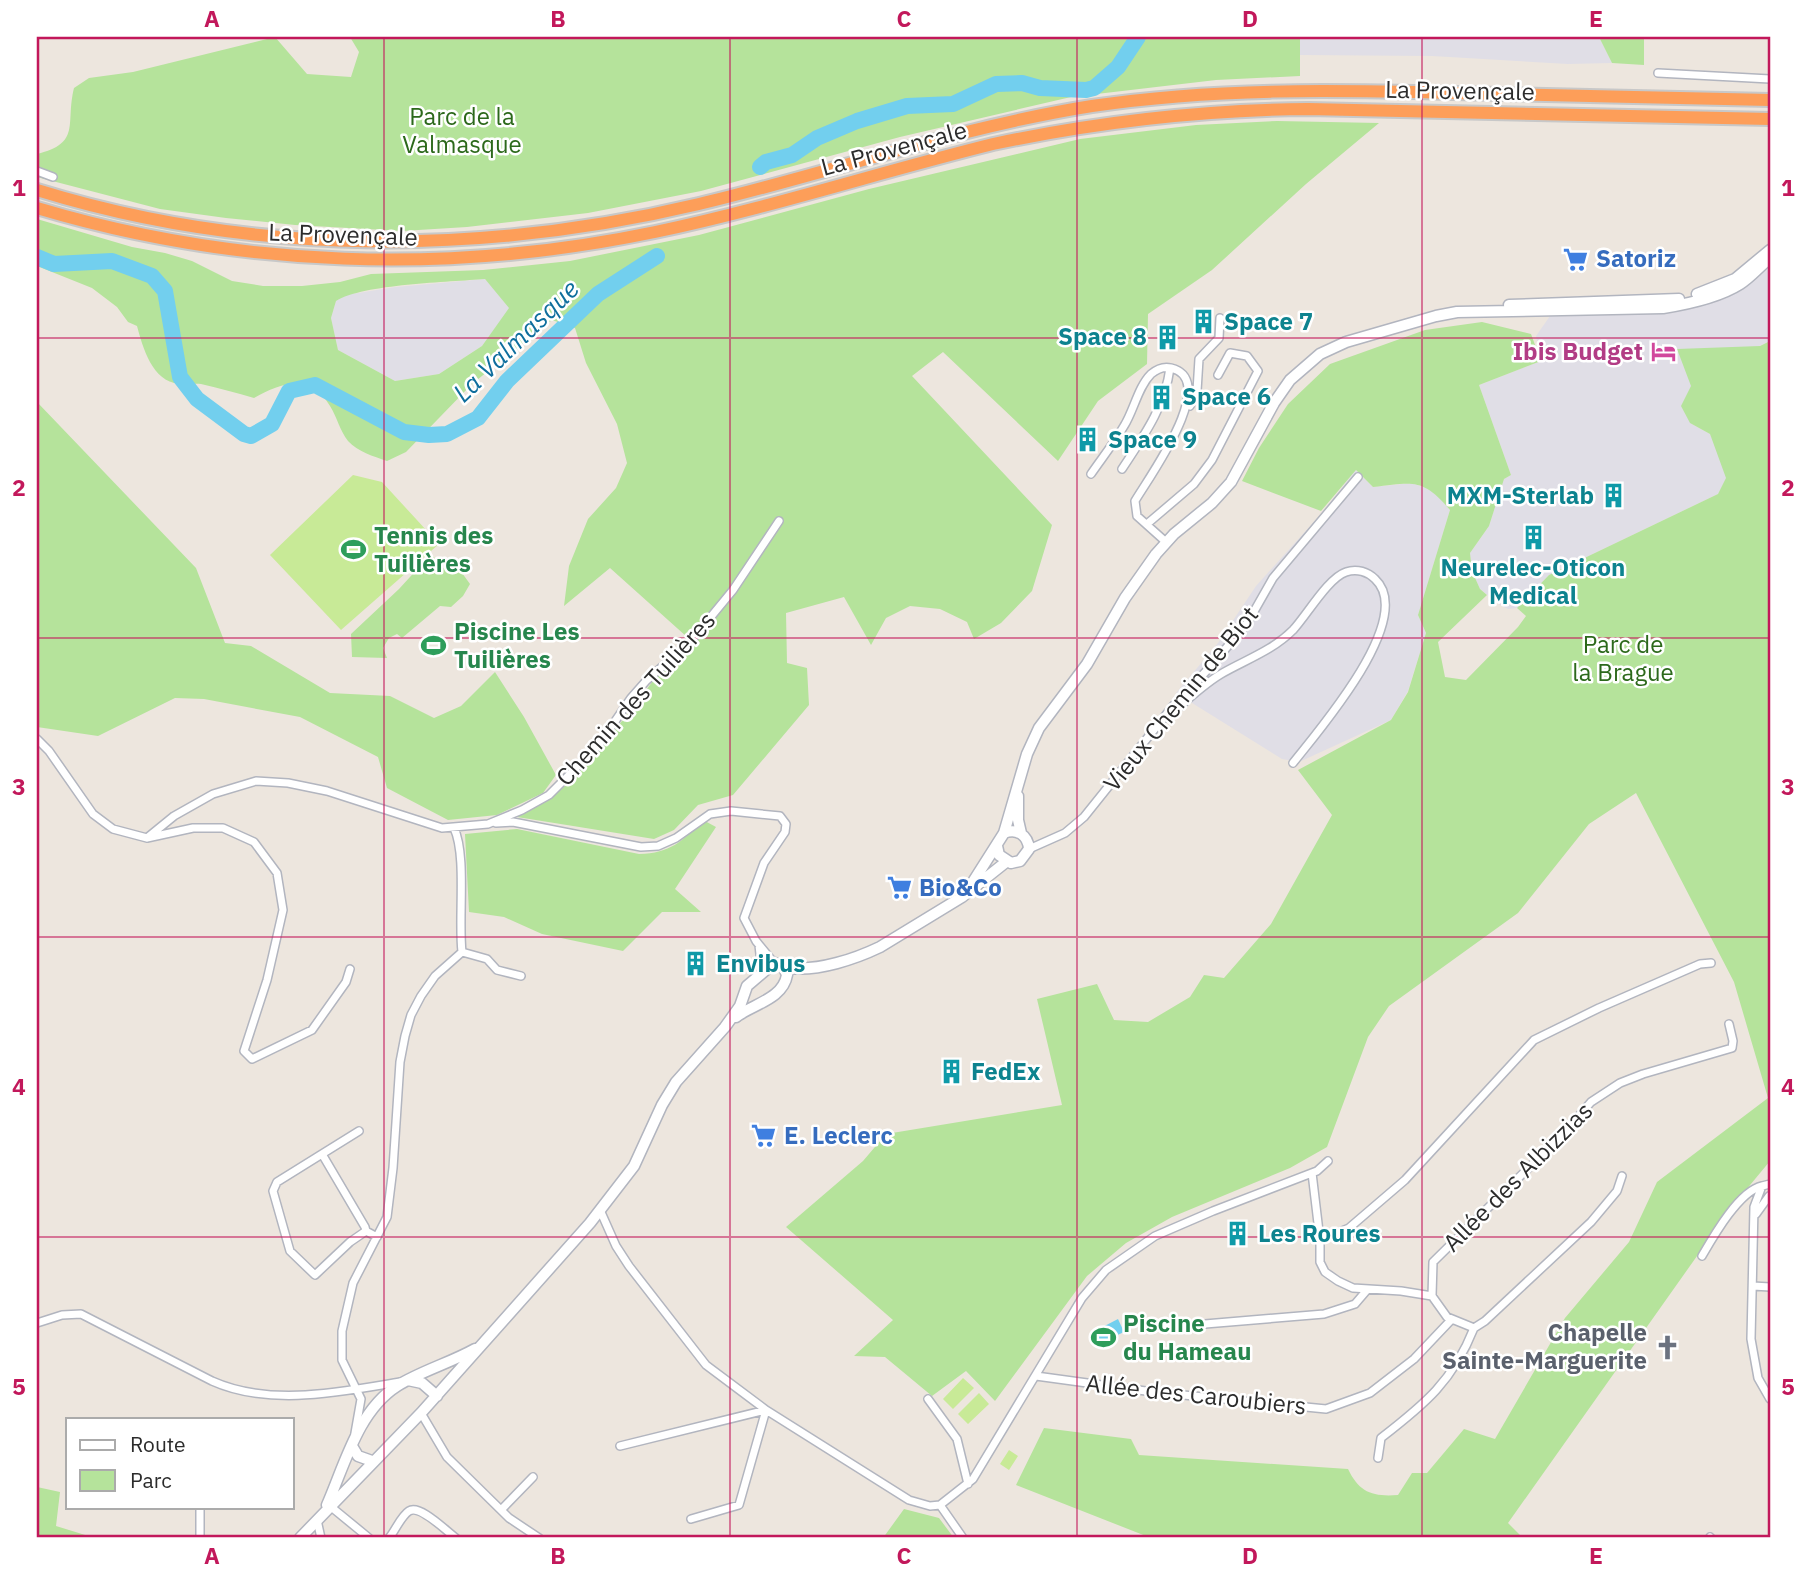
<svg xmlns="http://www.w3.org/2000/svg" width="1807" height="1575" viewBox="0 0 1807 1575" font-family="'IBM Plex Sans',sans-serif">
  <rect width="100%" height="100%" fill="#ede6de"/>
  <!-- industrial -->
  <path fill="#e0dee6" d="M1300,37H1599L1612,63L1568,64L1432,56L1300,55Z
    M1770,263V341L1757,347L1690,423L1710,434L1729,474L1718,494L1549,575L1517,608L1508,609L1500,605L1480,589L1472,571L1470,553L1489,526L1504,479L1511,475L1479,385L1541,361L1536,336L1550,316L1681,309Z
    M485,279L510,308L482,346L439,374L395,381L338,350L331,318L336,301L345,295L396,287Z
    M1356,470L1373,487L1412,483L1434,491L1450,510L1418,615L1426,633L1408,691L1391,720L1299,762L1282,759L1176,693L1218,643L1256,586L1321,514Z"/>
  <!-- green -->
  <path fill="#b5e39b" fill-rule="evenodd" d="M275,37L307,74L351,77L359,52L350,37H1300V76L1216,80L1071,97L900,137L701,191L588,213L467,227L402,231L295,225L226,218L160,209L37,177V154C82,143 65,124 74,88L89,78L133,72Z
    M1599,37H1644V65L1612,63Z
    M1277,121L1379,123L1306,184L1212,270L1148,314L1147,364L1098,401L1058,461L943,352L912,376L1052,525L1032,591L1001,623L974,639L967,622L940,609L910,606L886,618L871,645L844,597L786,613L787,663L807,668L809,705L733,795L698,805L674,830L654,839L517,817C534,807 552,799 567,784C611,740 648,686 687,637L610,568L564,606L569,566L588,519L616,488L627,463L617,424L586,363L575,328L552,320L472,384L406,452L387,461C373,456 358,452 348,441C340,431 337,417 330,406C310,373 283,382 254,398C237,393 219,388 201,384C194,383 186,385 179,384C152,381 143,348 137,326L128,322L117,307L92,288L37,266V219L132,247L165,253L192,261L232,281L263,286H302L340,282L371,274L483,270L570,261L699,235L869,189L1080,139L1196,125ZM485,279L509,308L482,346L439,374L395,381L338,350L331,318L336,301C363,284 450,282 485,279Z
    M1482,322L1531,334L1541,361L1479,385L1511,475L1504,479L1489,526L1470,553L1472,571L1480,589L1487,595L1438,642L1445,677L1466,680L1518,627L1526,616L1517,608L1549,575L1718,494L1726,478L1710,434L1690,423L1681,406L1691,386L1677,349L1760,346L1770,341V1161L1731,1208L1508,1523L1523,1538H1151L1016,1485L1044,1428L1131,1439L1139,1455L1348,1469C1359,1492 1372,1497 1398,1495L1412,1473H1427L1464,1429L1495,1439L1565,1318L1629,1242L1657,1182L1768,1098L1734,982L1636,793L1589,824L1518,913L1389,1006L1368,1037L1327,1147L1290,1168L1172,1217L1126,1243L1087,1276L995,1401L966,1371L932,1396L885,1357L854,1356L893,1320L786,1227L863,1161L886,1134L1062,1105L1037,999L1097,984L1114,1020L1148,1022L1190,997L1204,975L1224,978L1271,924L1332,815L1298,770L1391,720L1408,692L1426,633L1418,615L1450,510C1422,477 1413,483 1373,487L1356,470L1321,511L1242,481L1259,448L1288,404L1330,364L1425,330Z
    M37,402L196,568L225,643L251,646L330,693L390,696L434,718L461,706L495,672L524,717L556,775L543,793L497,815L448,820L387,788L378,757L300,717L204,699L175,698L98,736L37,727Z
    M431,554L448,573L457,566L470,584L463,596L451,607L440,606L402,638L397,634L389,638L383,648L387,658L352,657L351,634L399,589Z
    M703,820L716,827L675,889L701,912H662L623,951L542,934L504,917L469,912L465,834L517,829L639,854C671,853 681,842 703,820Z
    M37,1487L60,1492L56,1526L95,1538H37Z
    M904,1509L939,1518L954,1538H883Z"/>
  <!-- pitch -->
  <path fill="#c8ea97" d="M353,475L382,482L439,544L341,630L270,555Z
    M963,1378L974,1388L953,1409L943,1399Z
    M979,1393L989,1404L968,1424L958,1414Z
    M1009,1450L1018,1456L1009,1470L1000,1464Z"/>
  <!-- water -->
  <path fill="#72cfee" d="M1118,1319L1124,1332L1098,1344L1093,1332Z"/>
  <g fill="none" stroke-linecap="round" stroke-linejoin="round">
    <!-- river -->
    <path stroke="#72cfee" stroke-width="16" d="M760,167L766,162L792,155L817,138L857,121L907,106L953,104L996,84L1022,83L1040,88L1086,90L1094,88L1118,67L1138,37
      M37,257L54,264L112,261L152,276L165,291L180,377L197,399L244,434L251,436L272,424L289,391L315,385L404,432L429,435L447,434L478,418L507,381L598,294L657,256"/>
    <defs>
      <path id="minor" d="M1658,73L1770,79
        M37,171L53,177
        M1190,406L1197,391L1199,359L1219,338L1220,318
        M1122,469C1143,437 1165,407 1170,368
        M1091,474C1102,458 1114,443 1124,426C1134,410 1138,387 1151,374C1157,369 1163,366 1171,368C1221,380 1147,480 1135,501L1137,516L1166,542
        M1147,524L1194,484L1212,460L1258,371L1247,356L1230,353L1218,375
        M1167,718C1184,703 1201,686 1221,674C1245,660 1272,651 1293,630C1307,615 1328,578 1346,572C1357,568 1368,572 1375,579C1417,618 1318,731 1293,763
        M37,739L49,751L93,814L113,829L147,838L193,828H223L254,842L277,873L283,910L267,980L244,1051L252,1059L312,1030L346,982L350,969
        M496,823L513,822L641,847L658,846L676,838L710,814L731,811L780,816L786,824L785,832L764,863L744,918L756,941L774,963
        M454,828C467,856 458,918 462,952
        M147,838L174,816L213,794L256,781L288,783L327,791L442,828L488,824L522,810L549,795L598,746L631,698L646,681L691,641L733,590L779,521
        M1029,849L1065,833L1084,817L1173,706L1212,665L1248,622L1273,578L1358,477
        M759,945L762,972
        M462,952L487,959L497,970L521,976
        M322,1154L359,1131
        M1312,1173L1320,1240V1262L1325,1272L1338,1281L1353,1288L1401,1291L1432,1296L1447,1317L1474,1328
        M1770,1184L1762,1186L1754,1207L1751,1339L1758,1378L1770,1399
        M600,1210L616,1246L629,1266L706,1365L766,1410L909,1500L930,1506L940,1505
        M1756,1214L1769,1196
        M366,1231L350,1242L315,1275L290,1251L273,1191L277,1182L322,1154L365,1227L366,1231L377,1237
        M1320,1240L1349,1228L1405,1180L1534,1040L1599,1008L1700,964L1711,963
        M1702,1256C1713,1237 1739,1191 1762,1186
        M1753,1286L1770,1287
        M1432,1296L1433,1262L1564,1133L1591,1102L1620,1083L1643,1074L1732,1048L1733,1041L1729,1024
        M37,1323L62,1315L81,1314L212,1381C270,1407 340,1392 400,1382
        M1193,1325L1324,1314L1355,1304L1367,1290
        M1474,1328L1485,1321L1591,1222L1617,1191L1622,1176
        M1036,1376L1153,1392L1326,1409L1370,1393L1414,1359L1451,1320
        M928,1399L957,1439L968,1484
        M421,1413L447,1457L509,1518L539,1538
        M355,1433L361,1399L342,1360V1331L353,1283L387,1217L393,1168L400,1062L405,1036L411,1015L421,996L435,976L462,952
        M620,1446L766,1410
        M1378,1458L1381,1438C1425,1404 1453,1381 1474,1328
        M940,1505L973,1479L1082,1298L1106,1270L1155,1236L1213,1211L1317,1171L1328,1161
        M940,1505L963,1538
        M330,1506L369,1538
        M501,1510L533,1477
        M691,1519L739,1505L766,1410
        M317,1520L321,1538
        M1710,1537L1711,1538
        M200,1538V1507
        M389,1538C395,1531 401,1516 409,1511C420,1504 446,1531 456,1538"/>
      <path id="secondary" d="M1697,294L1735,279L1770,250
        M1509,305L1679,299
        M1018,796V820L1021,833
        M1004,833L1027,754L1039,728L1087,664L1125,598L1156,554L1174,534L1212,503L1231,482L1274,403L1290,380L1320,354L1346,342L1436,316L1457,312L1663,308C1688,304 1718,298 1740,284C1751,277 1760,266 1770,258
        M971,885L1004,833C1017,828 1028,835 1029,849L1020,861L1011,863L999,855L997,846
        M736,1017C753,1004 783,999 787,975L783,965
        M408,1380L422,1383L437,1396
        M352,1446L358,1456L372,1461
        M327,1505C345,1464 358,1411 397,1386C421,1371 450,1363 475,1349
        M300,1538L421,1413L590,1223L634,1166L662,1105L676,1082L725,1027L740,1006L747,986L774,963C780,964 785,967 791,968C819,971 855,959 880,947L962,897L1006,862"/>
      <path id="motorway" d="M37,190C251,256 481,256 699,204C830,173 958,127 1092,106C1213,88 1332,90 1453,93C1559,95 1664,98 1770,100
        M37,208C238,268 449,275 655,232C769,208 880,172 993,144C1097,122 1201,110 1308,109L1770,119"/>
    </defs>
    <!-- minor casing -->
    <use href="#minor" stroke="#b2b5bf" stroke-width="10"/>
    <!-- secondary casing -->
    <use href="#secondary" stroke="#b2b5bf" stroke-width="13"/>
    <!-- motorway casing -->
    <use href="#motorway" stroke="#c8c8c8" stroke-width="16"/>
    <!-- minor -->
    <use href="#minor" stroke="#fff" stroke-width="7"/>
    <!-- secondary -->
    <use href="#secondary" stroke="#fff" stroke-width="10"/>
    <!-- motorway -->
    <use href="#motorway" stroke="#fd9e59" stroke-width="12"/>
  </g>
  <!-- grid -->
  <path fill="none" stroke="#c2185b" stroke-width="2" stroke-opacity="0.55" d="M384,37V1538M730,37V1538M1077,37V1538M1422,37V1538M37,338H1770M37,638H1770M37,937H1770M37,1237H1770"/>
  <!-- icons -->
  <defs>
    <symbol id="supermarket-bare" viewBox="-9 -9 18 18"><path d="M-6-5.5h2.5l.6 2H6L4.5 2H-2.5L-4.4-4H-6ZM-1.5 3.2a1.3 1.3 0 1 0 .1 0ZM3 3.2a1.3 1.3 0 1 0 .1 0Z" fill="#3f7fe0" stroke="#fff" stroke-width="2.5" paint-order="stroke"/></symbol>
    <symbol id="building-bare" viewBox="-9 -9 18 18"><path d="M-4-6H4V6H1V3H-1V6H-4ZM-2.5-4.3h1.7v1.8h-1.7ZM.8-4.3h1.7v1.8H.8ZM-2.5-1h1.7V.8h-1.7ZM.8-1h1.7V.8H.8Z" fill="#0f9aa8" stroke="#fff" stroke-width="2.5" paint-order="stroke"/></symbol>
    <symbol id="hotel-bare" viewBox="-9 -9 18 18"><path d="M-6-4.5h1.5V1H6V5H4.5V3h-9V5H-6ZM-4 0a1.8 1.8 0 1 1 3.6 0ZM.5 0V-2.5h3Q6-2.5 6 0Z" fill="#d1479c" stroke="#fff" stroke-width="2.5" paint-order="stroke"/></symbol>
    <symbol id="stadium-bare" viewBox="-9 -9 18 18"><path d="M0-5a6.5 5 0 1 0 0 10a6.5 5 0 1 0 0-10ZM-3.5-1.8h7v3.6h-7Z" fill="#2e9e5b" stroke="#fff" stroke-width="2.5" paint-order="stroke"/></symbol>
    <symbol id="church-bare" viewBox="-9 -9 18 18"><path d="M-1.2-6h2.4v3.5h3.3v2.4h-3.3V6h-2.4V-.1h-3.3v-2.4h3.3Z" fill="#6b7280" stroke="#fff" stroke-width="2.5" paint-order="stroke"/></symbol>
  </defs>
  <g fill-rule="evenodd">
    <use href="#supermarket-bare" x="1558" y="242" width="35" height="35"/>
    <use href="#building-bare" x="1186" y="304" width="35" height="35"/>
    <use href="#building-bare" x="1150" y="320" width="35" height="35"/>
    <use href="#hotel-bare" x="1646" y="334" width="35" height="35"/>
    <use href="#building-bare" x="1144" y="380" width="35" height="35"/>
    <use href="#building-bare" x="1070" y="422" width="35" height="35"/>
    <use href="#building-bare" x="1596" y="478" width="35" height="35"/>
    <use href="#building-bare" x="1516" y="520" width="35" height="35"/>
    <use href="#stadium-bare" x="336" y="532" width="35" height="35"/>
    <use href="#stadium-bare" x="416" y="628" width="35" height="35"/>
    <use href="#supermarket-bare" x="882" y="870" width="35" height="35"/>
    <use href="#building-bare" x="678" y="946" width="35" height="35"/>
    <use href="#building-bare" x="934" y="1054" width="35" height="35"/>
    <use href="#supermarket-bare" x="746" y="1118" width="35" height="35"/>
    <use href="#building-bare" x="1220" y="1216" width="35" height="35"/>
    <use href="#stadium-bare" x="1086" y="1320" width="35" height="35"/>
    <use href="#church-bare" x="1650" y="1330" width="35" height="35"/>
  </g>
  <g text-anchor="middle" stroke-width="5" stroke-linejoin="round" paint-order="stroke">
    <!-- street labels -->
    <g font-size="24" fill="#2c2c2c" stroke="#fff">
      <text transform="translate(1460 91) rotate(1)" y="8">La Provençale</text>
      <text transform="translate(894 149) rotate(-15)" y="8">La Provençale</text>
      <text transform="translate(343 235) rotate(2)" y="8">La Provençale</text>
      <text transform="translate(636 699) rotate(-48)" y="8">Chemin des Tuilières</text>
      <text transform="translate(1181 699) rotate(-51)" y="8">Vieux Chemin de Biot</text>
      <text transform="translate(1518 1177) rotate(-45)" y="8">Allée des Albizzias</text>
      <text transform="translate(1196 1395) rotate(6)" y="8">Allée des Caroubiers</text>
    </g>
    <!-- park labels -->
    <g font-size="24" fill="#2c691b" stroke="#fff">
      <text x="462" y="125">Parc de la<tspan x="462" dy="28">Valmasque</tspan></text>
      <text x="1623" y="653">Parc de<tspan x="1623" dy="28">la Brague</tspan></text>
    </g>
    <!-- shop labels -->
    <g font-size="24" font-weight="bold" fill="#366cbe" stroke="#fff" text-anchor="start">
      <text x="1596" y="267">Satoriz</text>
      <text x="919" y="896">Bio&amp;Co</text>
      <text x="784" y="1144">E. Leclerc</text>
    </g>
    <!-- culture labels -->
    <g font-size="24" font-weight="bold" fill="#0d838f" stroke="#fff" text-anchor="start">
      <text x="1224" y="330">Space 7</text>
      <text x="1147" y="345" text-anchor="end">Space 8</text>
      <text x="1182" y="405">Space 6</text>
      <text x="1108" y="448">Space 9</text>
      <text x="1594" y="504" text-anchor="end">MXM-Sterlab</text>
      <text x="1533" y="576" text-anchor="middle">Neurelec-Oticon<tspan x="1533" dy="28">Medical</tspan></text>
      <text x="716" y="972">Envibus</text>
      <text x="971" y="1080">FedEx</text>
      <text x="1258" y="1242">Les Roures</text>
    </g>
    <!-- hotel labels -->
    <g font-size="24" font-weight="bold" fill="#b23c85" stroke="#fff" text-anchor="end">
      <text x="1643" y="360">Ibis Budget</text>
    </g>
    <!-- leisure labels -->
    <g font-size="24" font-weight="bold" fill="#27864d" stroke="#fff" text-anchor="start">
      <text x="374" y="544">Tennis des<tspan x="374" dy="28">Tuilières</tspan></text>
      <text x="454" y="640">Piscine Les<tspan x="454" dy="28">Tuilières</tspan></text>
      <text x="1123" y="1332">Piscine<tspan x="1123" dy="28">du Hameau</tspan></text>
    </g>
    <!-- worship labels -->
    <g font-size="24" font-weight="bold" fill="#5b616d" stroke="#fff" text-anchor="end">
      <text x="1647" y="1341">Chapelle<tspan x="1647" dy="28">Sainte-Marguerite</tspan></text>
    </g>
    <!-- water labels -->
    <g font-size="26" font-style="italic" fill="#0e6e9d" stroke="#fff">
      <text transform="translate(516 341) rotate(-44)" y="9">La Valmasque</text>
    </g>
  </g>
  <!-- border -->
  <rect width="1807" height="1575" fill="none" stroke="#ffffff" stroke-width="77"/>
  <!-- legend -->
  <rect x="66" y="1418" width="228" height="91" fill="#ffffff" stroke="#ababab" stroke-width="2"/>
  <rect x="80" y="1440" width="35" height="10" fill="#ffffff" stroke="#ababab" stroke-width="2"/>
  <text x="130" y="1452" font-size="21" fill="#2c2c2c">Route</text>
  <rect x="80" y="1470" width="35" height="21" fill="#b5e39b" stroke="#ababab" stroke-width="2"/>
  <text x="130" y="1488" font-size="21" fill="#2c2c2c">Parc</text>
  <rect x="38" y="38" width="1731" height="1498" fill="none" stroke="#c2185b" stroke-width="2.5"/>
  <g font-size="23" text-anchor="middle" font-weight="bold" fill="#c2185b">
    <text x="212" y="27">A</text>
    <text x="558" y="27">B</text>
    <text x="904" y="27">C</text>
    <text x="1250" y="27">D</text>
    <text x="1596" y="27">E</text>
    <text x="19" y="196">1</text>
    <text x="1788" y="196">1</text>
    <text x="19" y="496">2</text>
    <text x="1788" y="496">2</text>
    <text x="19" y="795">3</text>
    <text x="1788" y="795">3</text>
    <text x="19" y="1095">4</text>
    <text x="1788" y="1095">4</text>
    <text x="19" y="1395">5</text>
    <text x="1788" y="1395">5</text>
    <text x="212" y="1564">A</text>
    <text x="558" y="1564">B</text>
    <text x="904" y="1564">C</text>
    <text x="1250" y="1564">D</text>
    <text x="1596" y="1564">E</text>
  </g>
</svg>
